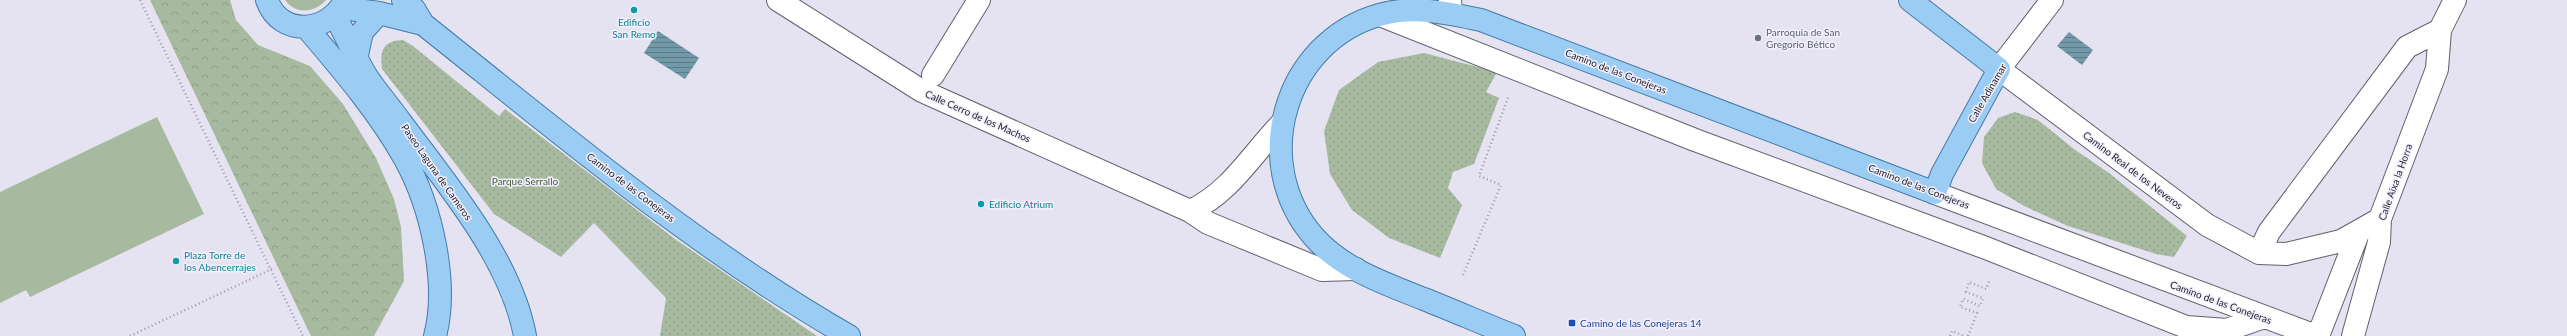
<svg xmlns="http://www.w3.org/2000/svg" width="2567" height="336" viewBox="0 0 2567 336" font-family="Lato,sans-serif">
  <defs>
    <pattern id="grass-dots" width="8" height="8" patternUnits="userSpaceOnUse"><rect width="8" height="8" fill="#a7baa0"/><path d="M2 2h.1M6 6h.1" fill="none" stroke="#8f9f8a" stroke-width="1.8" stroke-linecap="round"/></pattern>
    <pattern id="forest-crowns" width="20" height="18" patternUnits="userSpaceOnUse"><rect width="20" height="18" fill="#a7baa0"/><path d="M2 6a3 3 0 1 1 6 0M12 15a3 3 0 1 1 6 0" fill="none" stroke="#8f9f8a"/></pattern>
    <pattern id="water-rules" width="6" height="5" patternUnits="userSpaceOnUse"><rect width="6" height="5" fill="#7199a8"/><path d="M0 2.5h6" fill="none" stroke="#5c7c89"/></pattern>
  </defs>
  <rect width="100%" height="100%" fill="#e5e3f1"/>
  <!-- grass -->
  <path fill="url(#grass-dots)" d="M403,40L413,46L499,116L505,109L675,239L817,336H660L666,298L594,223L561,257L494,214L382,69C380,51 382,41 403,40Z
    M1424,53L1497,72L1486,92L1499,98L1474,164L1453,172L1448,188L1462,205L1440,258L1389,238L1352,210L1330,174L1324,131L1339,90L1378,62Z
    M2015,112L2038,120L2074,149L2109,173L2187,236L2174,257L2156,254L2068,226L2024,206L1996,189L1982,163L1984,137L1998,118Z"/>
  <!-- forest -->
  <path fill="url(#forest-crowns)" d="M150,0H230L236,20L258,45L310,66L343,104L376,158L394,199L401,227L404,281L374,336H311Z"/>
  <!-- garden -->
  <path fill="#a7baa0" d="M285,0H326C314,13 296,15 285,0Z
    M157,117L204,214L30,297L26,290L0,303V192Z"/>
  <!-- water -->
  <path fill="url(#water-rules)" d="M658,31L699,58L685,79L644,53Z
    M2069,32L2093,50L2082,65L2057,46Z"/>
  <g fill="none" stroke-linecap="round" stroke-linejoin="round">
    <defs>
      <path id="minor" d="M778,0L922,91L1190,211L1208,223L1322,270L1356,269
        M1450,0L1451,14
        M2052,0L1999,69L2207,225L2259,253L2286,254L2341,241L2380,219
        M1380,15L1695,140L1986,248L2186,327L2227,330L2264,317
        M933,75L979,0
        M1935,193L2316,336
        M1190,211C1230,193 1252,154 1282,123
        M2259,253L2269,232L2407,47L2440,30
        M2318,336L2359,231
        M2353,336L2379,242L2380,219L2437,69L2440,30L2455,0"/>
      <path id="major" d="M267,0C280,38 330,33 345,0
        M403,0L414,9L423,24C560,133 697,249 849,336
        M342,8L379,13L423,24
        M335,16C345,34 354,54 364,72C374,89 389,105 400,121C446,183 511,259 525,336
        M306,27C340,67 379,112 405,159C431,206 449,283 435,336
        M357,55L362,32L379,13
        M1514,336C1484,324 1454,311 1424,299C1386,284 1342,269 1314,237C1249,163 1284,42 1379,15C1414,5 1447,13 1481,20L1935,193L1942,174L1999,69L1910,0"/>
    </defs>
    <!-- minor casing -->
    <use href="#minor" stroke="#61606c" stroke-width="24"/>
    <!-- major casing -->
    <use href="#major" stroke="#457ba7" stroke-width="24"/>
    <!-- path -->
    <path stroke="#9d9ca6" stroke-width="2.5" stroke-dasharray="1 3" stroke-linecap="butt" d="M140,0L303,336
      M1463,275L1501,185L1479,176L1509,95
      M130,336L272,269
      M1950,336L1952,331L1964,336
      M1968,336L1977,313L1960,307L1963,299L1980,306L1983,298L1966,292L1969,282L1986,289L1990,279"/>
    <!-- minor -->
    <use href="#minor" stroke="#fff" stroke-width="22"/>
    <!-- major -->
    <use href="#major" stroke="#9bcdf4" stroke-width="22"/>
  </g>
  <!-- markers -->
  <g fill="#0f9aa8" stroke="#f2f0fe" stroke-width="1.5">
    <circle cx="634" cy="10" r="4"/>
    <circle cx="981" cy="204" r="4"/>
    <circle cx="176" cy="261" r="4"/>
  </g>
  <circle fill="#6b7280" stroke="#f2f0fe" stroke-width="1.5" cx="1758" cy="38" r="4"/>
  <rect fill="#1a4fb4" stroke="#f2f0fe" stroke-width="1.5" x="1568" y="319" width="8" height="8" rx="2"/>
  <g text-anchor="middle" stroke-width="3" stroke-linejoin="round" paint-order="stroke">
    <!-- culture labels -->
    <g font-size="10" fill="#0d838f" stroke="#f2f0fe" text-anchor="start">
      <text x="634" y="26" text-anchor="middle">Edificio<tspan x="634" dy="12">San Remo</tspan></text>
      <text x="989" y="208">Edificio Atrium</text>
      <text x="184" y="259">Plaza Torre de<tspan x="184" dy="12">los Abencerrajes</tspan></text>
    </g>
    <!-- worship labels -->
    <g font-size="10" fill="#5b616d" stroke="#f2f0fe" text-anchor="start">
      <text x="1766" y="36">Parroquia de San<tspan x="1766" dy="12">Gregorio Bético</tspan></text>
    </g>
    <!-- street labels -->
    <g font-size="10" fill="#1f1f24" stroke="#f2f0fe">
      <text transform="translate(1616 71) rotate(21)" y="4">Camino de las Conejeras</text>
      <text transform="translate(1987 93) rotate(-60)" y="4">Calle Adinamar</text>
      <text transform="translate(978 116) rotate(24)" y="4">Calle Cerro de los Machos</text>
      <text transform="translate(2133 170) rotate(37)" y="4">Camino Real de los Neveros</text>
      <text transform="translate(437 172) rotate(55)" y="4">Paseo Laguna de Cameros</text>
      <text transform="translate(2395 182) rotate(-70)" y="4">Calle Aixa la Horra</text>
      <text transform="translate(1919 186) rotate(21)" y="4">Camino de las Conejeras</text>
      <text transform="translate(631 187) rotate(37)" y="4">Camino de las Conejeras</text>
      <text transform="translate(2221 302) rotate(20)" y="4">Camino de las Conejeras</text>
    </g>
    <!-- park labels -->
    <g font-size="10" fill="#416134" stroke="#f2f0fe">
      <text x="525" y="185">Parque Serrallo</text>
    </g>
    <!-- transit labels -->
    <g font-size="10" fill="#164399" stroke="#f2f0fe" text-anchor="start">
      <text x="1580" y="327">Camino de las Conejeras 14</text>
    </g>
  </g>
</svg>
